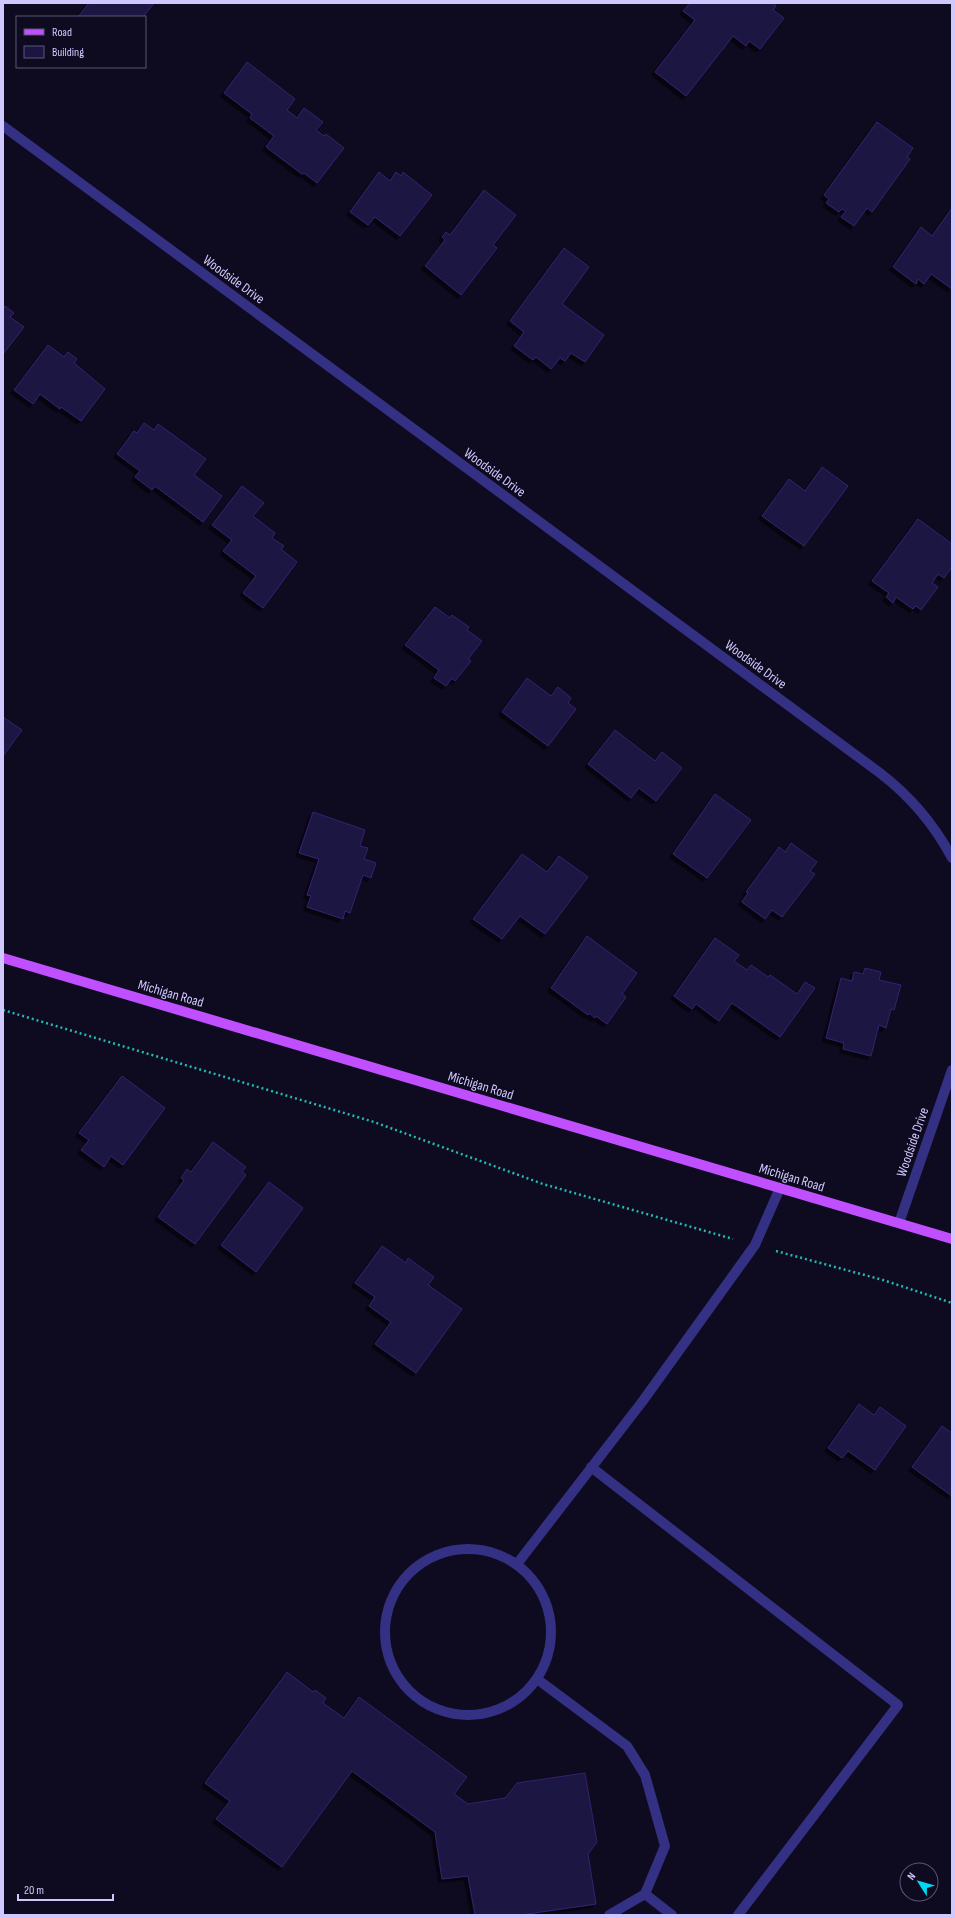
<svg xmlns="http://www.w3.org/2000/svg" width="955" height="1918" viewBox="0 0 955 1918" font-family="'Sofia Sans Condensed',sans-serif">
  <defs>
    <filter id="shadow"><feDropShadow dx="-3.5" dy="3.5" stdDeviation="0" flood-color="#0009"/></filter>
  </defs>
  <rect width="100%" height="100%" fill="#0e0a1f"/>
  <!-- building -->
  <path fill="#1e1442" stroke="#342370" filter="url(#shadow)" d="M89,3H154L143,17H78Z
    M690,3H772L776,6L773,10L784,18L760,49L749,41L746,46L733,36L686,96L655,72L695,20L683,11Z
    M247,62L295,99L287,110L297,118L304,108L323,122L316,130L324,136L326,134L344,148L317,183L304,173L302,174L266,147L274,136L250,118L252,114L224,93Z
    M877,122L913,148L907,157L910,159L872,212L867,208L854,226L841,217L846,211L842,209L839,212L826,203L829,199L824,195Z
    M379,172L390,181L396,172L401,176L403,172L432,195L400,236L375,217L368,225L350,212Z
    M484,190L516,215L493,245L497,248L461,295L425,266L445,240L442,237L446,232L450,235Z
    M952,208V289L931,274L924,284L918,279L916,284L893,267L921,227L932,236Z
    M564,248L589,267L562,304L604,335L585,362L571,353L565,361L560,358L551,369L536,357L533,360L514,346L524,332L510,321Z
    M5,306L14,313L10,317L24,327L3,354V309Z
    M48,345L64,357L68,352L77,359L74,363L105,389L81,421L61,407L60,409L40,394L33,404L14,390Z
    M144,423L154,430L158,424L206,459L194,475L222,496L203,522L155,486L152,490L135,477L140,471L117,454L134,431L137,433Z
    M822,467L848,486L804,546L762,516L789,479L805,491Z
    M242,486L264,503L253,516L275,533L272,538L284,546L281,549L297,562L263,608L243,593L256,576L223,551L232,540L212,525Z
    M918,519L952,544V567L944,578L938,574L932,583L938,587L921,610L916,606L913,609L896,597L893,603L886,597L889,593L872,581Z
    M435,607L450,618L452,615L469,627L467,630L482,641L468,659L471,661L455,681L452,678L446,686L434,678L439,670L405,645Z
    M527,678L551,696L558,687L571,698L568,703L576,709L548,746L502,712Z
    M3,717L22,730L3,756Z
    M615,730L655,761L662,752L682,768L656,801L639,788L631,798L588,764Z
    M715,794L751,820L707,878L673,854Z
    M313,812L365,830L360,846L368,848L364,859L376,863L371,878L363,875L350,913L345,911L343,919L307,907L311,896L307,895L319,859L299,853Z
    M791,843L817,862L810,871L815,874L782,917L772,910L765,919L742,902L748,893L746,892L779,847L785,852Z
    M522,854L547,872L559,856L588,877L545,934L520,916L502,939L473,919Z
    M587,936L637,973L622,994L626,997L607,1024L596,1016L595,1018L589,1013L588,1015L551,988Z
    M715,938L739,955L734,961L747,970L751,965L768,977L770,975L797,994L805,982L815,988L780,1037L732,1003L719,1021L696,1004L692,1009L674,996Z
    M865,968L881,972L879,980L901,985L894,1010L891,1009L886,1028L879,1025L871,1056L843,1049L844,1043L826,1038L841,978L852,981L854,972L863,974Z
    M122,1076L165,1108L123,1165L111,1156L104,1167L81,1150L89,1140L79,1133Z
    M213,1142L246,1167L242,1172L246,1175L195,1244L158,1217L184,1180L181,1178L187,1169L191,1172Z
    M269,1182L303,1208L256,1272L221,1245Z
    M382,1246L406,1263L408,1258L434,1277L428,1285L462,1309L416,1373L375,1344L391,1322L369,1306L375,1297L355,1283Z
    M859,1404L874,1415L880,1407L906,1426L875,1470L848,1451L842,1458L828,1448Z
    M942,1426L952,1433V1496L912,1467Z
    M287,1672L313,1692L315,1690L326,1698L323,1703L344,1718L359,1697L467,1777L454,1794L468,1804L505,1798L517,1783L585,1773L597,1842L588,1854L596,1904L520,1915H475L468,1876L442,1879L435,1832L352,1771L282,1867L216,1819L230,1801L205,1783Z"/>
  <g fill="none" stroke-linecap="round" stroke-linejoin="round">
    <!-- path -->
    <path stroke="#20bab3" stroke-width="2.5" stroke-dasharray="2 3" stroke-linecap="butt" d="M3,1010L374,1122L543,1184L733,1239
      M776,1251L883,1280L952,1303"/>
    <!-- minor -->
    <path stroke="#343083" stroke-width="10" d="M3,126L880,773C910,796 934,824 952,858
      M899,1223L952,1070
      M591,1467L898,1705L738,1915
      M385 1632a83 83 0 1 1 166 0a83 83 0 1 1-166 0Z
      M517,1564L642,1402L755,1245L780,1188
      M537,1679L627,1746L645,1775L665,1846L645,1894L672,1915
      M609,1915L645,1894"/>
    <!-- major -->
    <path stroke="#bf4fff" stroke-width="10" d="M3,958L952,1239"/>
  </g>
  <g text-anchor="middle" stroke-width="3" stroke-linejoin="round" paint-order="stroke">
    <!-- street labels -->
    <g font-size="14" fill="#cfc8ff" stroke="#0e0a1f">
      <text transform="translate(234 279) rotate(36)" y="5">Woodside Drive</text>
      <text transform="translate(495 472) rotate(36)" y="5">Woodside Drive</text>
      <text transform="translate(756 664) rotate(36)" y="5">Woodside Drive</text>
      <text transform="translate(171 993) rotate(16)" y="5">Michigan Road</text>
      <text transform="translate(481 1085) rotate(17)" y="5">Michigan Road</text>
      <text transform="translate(912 1142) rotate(-71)" y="5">Woodside Drive</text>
      <text transform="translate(792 1177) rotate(17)" y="5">Michigan Road</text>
    </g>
  </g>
  <!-- border -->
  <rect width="955" height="1918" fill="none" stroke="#cfc8ff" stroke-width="8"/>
  <!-- legend -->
  <rect x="16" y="16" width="130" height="52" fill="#0e0a1f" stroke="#5b5679"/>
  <rect x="24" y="29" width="20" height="6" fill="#bf4fff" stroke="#5b5679"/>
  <text x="52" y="36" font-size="12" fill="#cfc8ff">Road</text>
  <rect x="24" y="46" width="20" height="12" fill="#1e1442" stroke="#5b5679"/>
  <text x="52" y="56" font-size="12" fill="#cfc8ff">Building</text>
  <!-- north arrow -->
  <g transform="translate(919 1882) rotate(307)"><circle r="19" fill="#0e0a1f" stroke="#5b5679"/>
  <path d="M0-3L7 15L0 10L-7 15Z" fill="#00d7f3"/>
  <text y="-6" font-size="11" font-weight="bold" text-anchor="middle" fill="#cfc8ff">N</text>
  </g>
  <!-- scale -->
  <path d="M18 1894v6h95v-6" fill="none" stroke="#cfc8ff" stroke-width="2"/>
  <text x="24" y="1894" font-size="12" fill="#cfc8ff" stroke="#0e0a1f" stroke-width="3" paint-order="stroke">20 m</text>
</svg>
